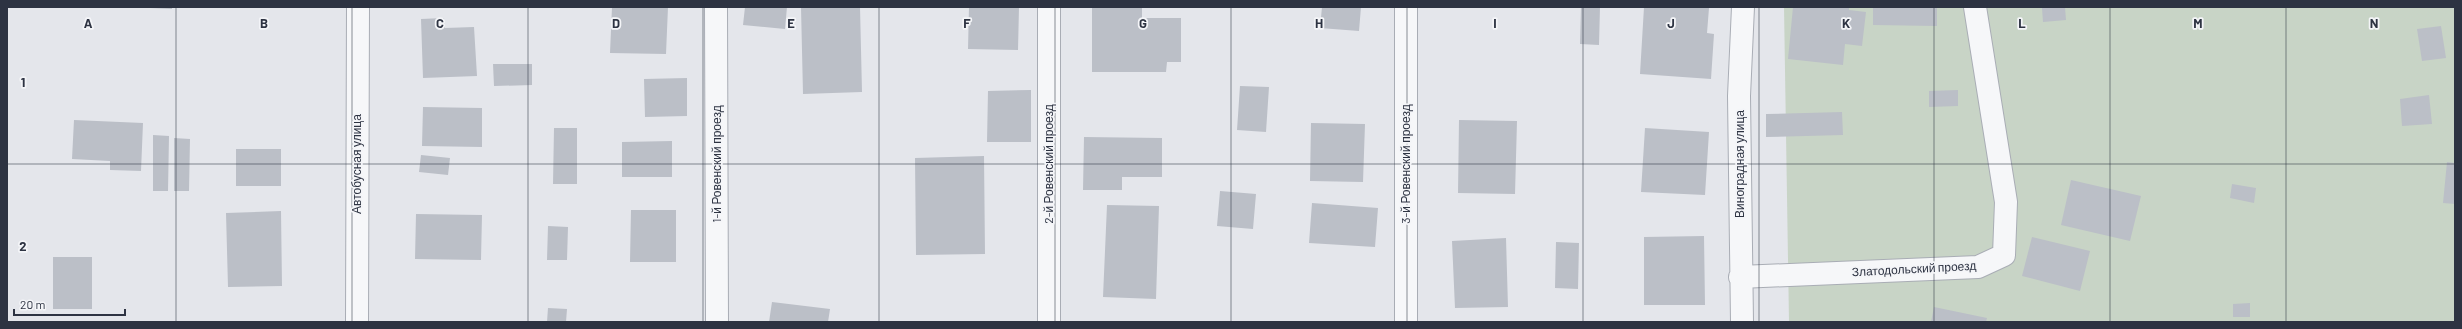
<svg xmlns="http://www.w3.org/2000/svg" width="2462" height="329" viewBox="0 0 2462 329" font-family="Barlow,sans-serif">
  <rect width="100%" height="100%" fill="#e4e6eb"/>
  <!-- green -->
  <path fill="#c8d4c6" d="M1784,7H2455V322H1789Z"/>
  <!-- building -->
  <path fill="#bbbfc7" d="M150,7H172V9L150,8Z
    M612,7H668L666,54L610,53Z
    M745,7H787L785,29L743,25Z
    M801,7H860L862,92L803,94Z
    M969,7H1019L1018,50L968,49Z
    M1092,7H1142V18H1181V62H1167L1166,72H1092Z
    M1322,7H1361L1359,31L1320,28Z
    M1581,7H1600L1599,45L1580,44Z
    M1644,7L1709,8L1707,33L1714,34L1711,79L1640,74Z
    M1793,7H1849V10L1866,12L1862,46L1845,44L1843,65L1788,59Z
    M1873,7H1937V26L1873,25Z
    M2065,7L2066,20L2043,22L2042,8Z
    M444,18L445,28L474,27L477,76L423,78L421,19Z
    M2441,26L2446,58L2422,61L2417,29Z
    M493,64H532V85L494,86Z
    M687,78V116L645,117L644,79Z
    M1240,86L1269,87L1266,132L1237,130Z
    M1031,90V142H987L988,91Z
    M1958,90V106L1929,107V91Z
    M2429,95L2432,124L2402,126L2400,99Z
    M423,107L482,108V147L422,146Z
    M1842,112L1843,135L1766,137V114Z
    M74,120L143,123L141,171L110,170V161L72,159Z
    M1459,120L1517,121L1515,194L1458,193Z
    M1311,123L1365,124L1363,182L1310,181Z
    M554,128H577V184H553Z
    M1645,128L1709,132L1705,195L1641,192Z
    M153,135L169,136L168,191H153Z
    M1084,137L1162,138V177H1122V190H1083Z
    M174,138L190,139L189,191H174Z
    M672,141V177H622V142Z
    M236,149H281V186H236Z
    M421,155L450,158L448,175L419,172Z
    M984,156L985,254L916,255L915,158Z
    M2447,162L2455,163V204L2443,203Z
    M2071,180L2141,196L2130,241L2061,225Z
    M2232,184L2256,188L2254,203L2230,198Z
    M1220,191L1256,194L1253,229L1217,226Z
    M1312,203L1378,208L1375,247L1309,243Z
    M1107,205L1159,206L1156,299L1103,297Z
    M631,210H676V262H630Z
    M281,211L282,286L228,287L226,213Z
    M416,214L482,215L481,260L415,259Z
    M548,226L568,227L567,260H547Z
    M1704,236L1705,305H1644V237Z
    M2032,237L2090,251L2080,291L2022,276Z
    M1506,238L1508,307L1455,308L1452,241Z
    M1556,242L1579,243L1578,289L1555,288Z
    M53,257H92V309H53Z
    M772,302L830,309L828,322H769Z
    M2250,303V317H2233V304Z
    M1934,307L1987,318L1986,322H1931Z
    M548,308L567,309L566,322H547Z"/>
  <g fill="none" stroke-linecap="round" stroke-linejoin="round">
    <defs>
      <path id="minor" d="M716,7L717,322
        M1406,7V322
        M1740,277L1978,267L2004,255L2006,202L1975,7
        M357,322L358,7
        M1049,322V7
        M1742,322L1739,96L1743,7"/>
    </defs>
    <!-- minor casing -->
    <use href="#minor" stroke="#a9adb5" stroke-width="24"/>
    <!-- minor -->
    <use href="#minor" stroke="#f6f7f9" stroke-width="22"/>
  </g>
  <!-- grid -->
  <path fill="none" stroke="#2d3342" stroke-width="1" stroke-opacity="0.55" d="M176,7V322M352,7V322M528,7V322M703,7V322M879,7V322M1055,7V322M1231,7V322M1407,7V322M1583,7V322M1759,7V322M1934,7V322M2110,7V322M2286,7V322M7,164H2455"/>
  <g text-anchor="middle" stroke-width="3.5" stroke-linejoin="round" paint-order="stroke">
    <!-- street labels -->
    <g font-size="12" fill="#2d3342" stroke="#f4f5f8">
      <text transform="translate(357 164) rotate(-90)" y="4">Автобусная улица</text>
      <text transform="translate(717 164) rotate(-90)" y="4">1-й Ровенский проезд</text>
      <text transform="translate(1049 164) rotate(-90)" y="4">2-й Ровенский проезд</text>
      <text transform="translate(1406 164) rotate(-90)" y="4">3-й Ровенский проезд</text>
      <text transform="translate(1740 164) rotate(-90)" y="4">Виноградная улица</text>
      <text transform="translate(1914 269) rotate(-3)" y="4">Златодольский проезд</text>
    </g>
  </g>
  <g font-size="13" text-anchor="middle" font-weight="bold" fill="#2d3342" stroke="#f4f5f8" stroke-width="3.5" stroke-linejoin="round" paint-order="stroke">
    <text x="88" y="28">A</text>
    <text x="264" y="28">B</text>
    <text x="440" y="28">C</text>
    <text x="616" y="28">D</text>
    <text x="791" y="28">E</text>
    <text x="967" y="28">F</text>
    <text x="1143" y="28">G</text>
    <text x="1319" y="28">H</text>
    <text x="1495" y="28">I</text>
    <text x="1671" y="28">J</text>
    <text x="1846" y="28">K</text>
    <text x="2022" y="28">L</text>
    <text x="2198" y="28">M</text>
    <text x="2374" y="28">N</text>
    <text x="23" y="87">1</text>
    <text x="23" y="251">2</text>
  </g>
  <!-- border -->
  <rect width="2462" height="329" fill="none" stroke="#2d3342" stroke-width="16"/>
  <!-- scale -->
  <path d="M14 309v6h111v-6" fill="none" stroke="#2d3342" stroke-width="2"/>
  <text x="20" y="309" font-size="12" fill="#2d3342" stroke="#f4f5f8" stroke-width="3" paint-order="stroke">20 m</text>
</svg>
